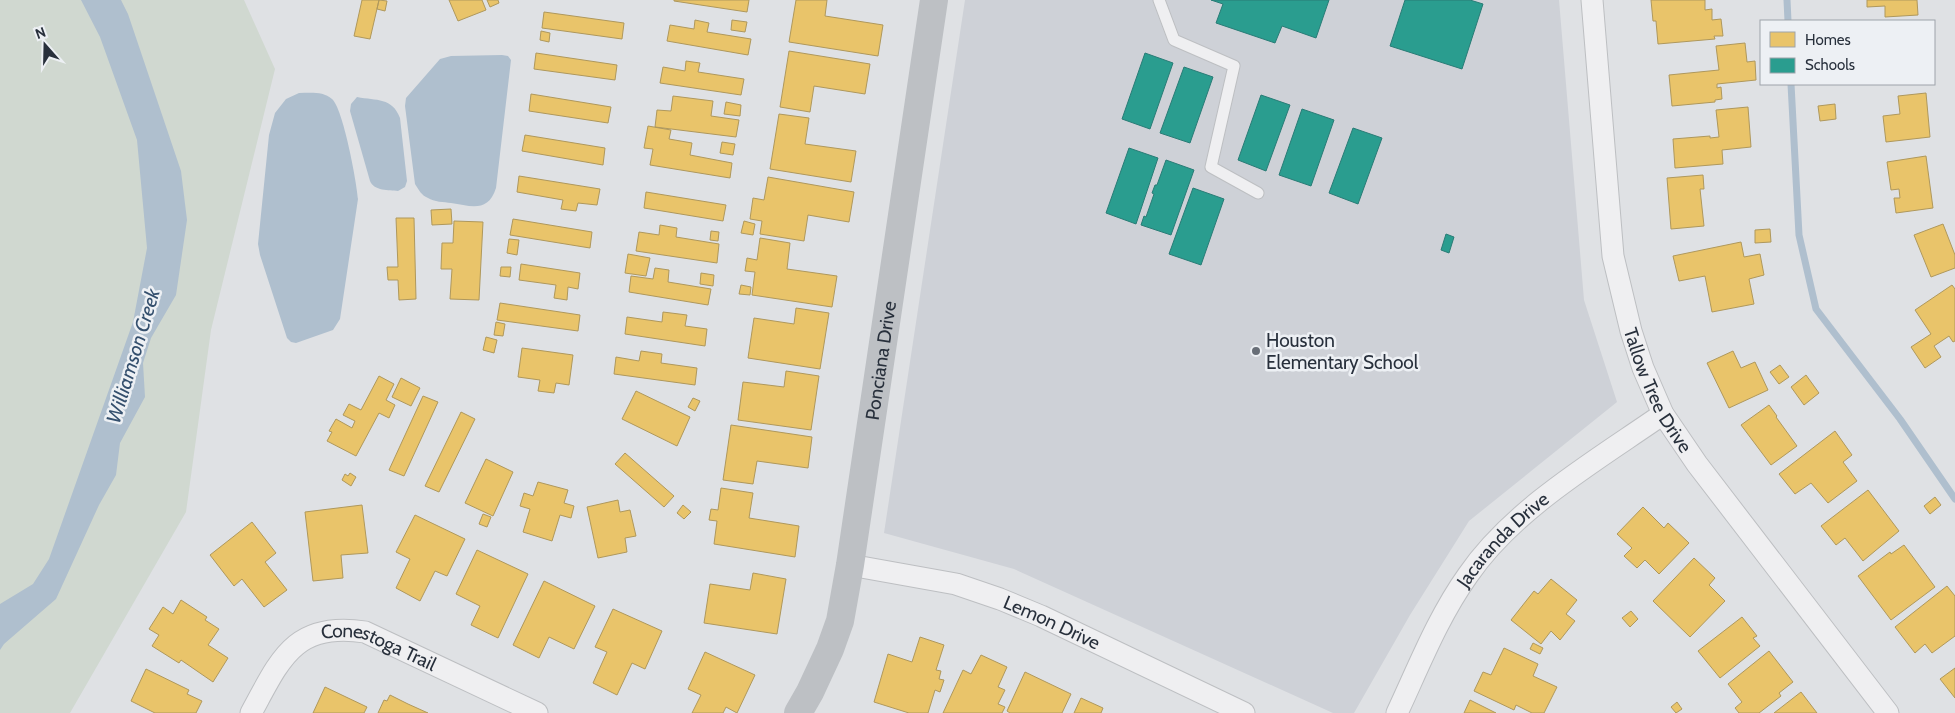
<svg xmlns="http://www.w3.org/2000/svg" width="1955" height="713" viewBox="0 0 1955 713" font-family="Cabin,sans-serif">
  <rect width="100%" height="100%" fill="#dfe1e4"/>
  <!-- built -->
  <path fill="#ced1d7" d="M965,0H1559L1584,300L1617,402L1469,521L1410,615L1354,713H1333L1014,569L884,533Z"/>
  <!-- green -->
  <path fill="#d0d8d0" d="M0,0H244L275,69L211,330L186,512L70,713H0Z"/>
  <!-- water -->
  <path fill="#afbfce" d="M81,0H121L128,14L181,171L187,220L176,295L151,338L143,363L145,397L120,443L116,475L99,505L56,599L4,644L0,650V604L33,584L49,559L133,322L147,248L137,140L100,37Z
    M502,55L508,56L511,60L496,188C488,213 471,206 451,203C444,202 434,202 428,198C421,195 419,190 415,184L405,106L406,98L440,59L451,56Z
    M299,93C310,93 323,91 332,99C343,108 357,183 358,199L340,319L333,330L296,343L291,342L287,338L260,255L258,244L269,135L275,113L286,99Z
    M357,97C377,101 392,97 400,118L407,181L405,187L398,191C389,190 374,191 370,181L350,111L351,104Z"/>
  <!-- homes -->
  <path fill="#e9c46a" stroke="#af985c" d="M362,0H379L370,39L354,36Z
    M379,0L387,1L385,11L377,9Z
    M449,0H482L486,10L458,21Z
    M487,0H498L499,3L490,7Z
    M674,0H749L747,12L674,1Z
    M796,0H827L825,16L883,25L878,56L789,42Z
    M1651,0H1705V10L1712,9V20L1721,19L1723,36H1714L1715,39L1658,44L1656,21H1653Z
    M1867,0H1917L1918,15L1885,17V6L1867,7Z
    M544,12L624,23L622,39L542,28Z
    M695,20L709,23L707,32L751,39L748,55L667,41L670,25L694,29Z
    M732,20L747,22L745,32L731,30Z
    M541,31L550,33L549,42L540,40Z
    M1745,43L1747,62L1755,61L1756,80L1717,84V88L1721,87L1722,99L1715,100V102L1672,106L1669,75L1719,70L1716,46Z
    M789,51L870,64L865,94L814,86L810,112L780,107Z
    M536,53L617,65L615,80L534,69Z
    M686,61L700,63L698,72L744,79L741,95L660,83L663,67L685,71Z
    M1926,93L1930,137L1886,142L1883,116L1900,114L1898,96Z
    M531,94L611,107L608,123L529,111Z
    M673,96L713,101L711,116L739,120L736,137L655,127L657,110L671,111Z
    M726,102L741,105L740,116L724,114Z
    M1835,104L1836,119L1820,121L1818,106Z
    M1748,107L1751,147L1722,150L1723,164L1675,168L1673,139L1710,136V138L1719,137L1716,110Z
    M779,114L809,118L805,144L856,151L851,182L770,169Z
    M648,126L671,130L669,139L692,143L690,155L732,163L730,178L650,165L653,149L644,148Z
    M525,135L605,148L603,165L522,151Z
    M722,142L735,144L733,155L720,153Z
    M1926,156L1933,208L1896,213L1894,198H1900L1899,189L1891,190L1887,162Z
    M1703,175L1704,189H1700L1704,226L1671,229L1667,178Z
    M519,176L600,189L597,205L578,203L576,211L561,209L563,200L517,192Z
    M768,177L854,192L849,222L808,215L804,241L760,234L762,221L750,219L753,198L764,200Z
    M646,192L726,205L723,221L644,208Z
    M451,209L452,224L432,225L431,210Z
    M396,218H414L416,299L399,300L398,280H388L387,267H398Z
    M513,219L592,232L590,248L510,235Z
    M454,221L483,222L479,300L450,299L452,269H441L442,243H453Z
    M744,221L755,224L753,235L741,233Z
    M1943,224L1955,255V268L1931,277L1914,235Z
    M660,225L677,228L676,237L719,244L717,263L636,251L639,232L659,235Z
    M1770,229L1771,242L1755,243V230Z
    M711,231L719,232L718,241L710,240Z
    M760,238L790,243L787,269L837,276L832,307L752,295L755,272L745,271L747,258L757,260Z
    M509,239L519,240L517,255L507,253Z
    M1741,242L1744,257L1760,254L1764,275L1749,279L1754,304L1712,312L1705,276L1679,281L1673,256Z
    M628,254L650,258L646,276L625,273Z
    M521,264L580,273L578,289L568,287L567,300L554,298L556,285L519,280Z
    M501,267H511L510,277L500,276Z
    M655,268L669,270L668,282L711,289L708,305L629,292L631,276L653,279Z
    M701,273L714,275L713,286L700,284Z
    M741,285L751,287L750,295L739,294Z
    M1952,285L1955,289V341L1953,342L1949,336L1934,346L1941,357L1925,368L1911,347L1931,334L1915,310Z
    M500,303L580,315L578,331L497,320Z
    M796,308L829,313L820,369L748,358L754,318L794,324Z
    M663,312L687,315L685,326L707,329L705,346L625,334L627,317L662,322Z
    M496,322L505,324L503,336L494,335Z
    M486,337L497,340L494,353L483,350Z
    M522,348L573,355L569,385L556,383L554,393L538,391L540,380L518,377Z
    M641,351L662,354L661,363L697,368L695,385L614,374L616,357L639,361Z
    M1733,351L1741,368L1755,362L1768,390L1729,408L1707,363Z
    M1780,365L1789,377L1779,384L1770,372Z
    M786,371L819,376L811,430L738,420L743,382L784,387Z
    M1806,375L1819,393L1804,405L1791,387Z
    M379,376L394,384L386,400L395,405L389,418L379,413L356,456L327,441L332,432L329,431L336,419L352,428L355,421L343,415L349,404L361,410Z
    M401,378L420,388L411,406L392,397Z
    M636,391L690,417L677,446L622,419Z
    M423,396L438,402L404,476L389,470Z
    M693,398L700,401L695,411L688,407Z
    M1769,405L1777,416L1776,417L1797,446L1771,465L1741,425Z
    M461,412L475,419L439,492L425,486Z
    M731,425L812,437L808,468L757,461L753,484L723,480Z
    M1835,431L1852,455L1843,462L1857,481L1828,503L1811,483L1795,494L1779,474Z
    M625,453L674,496L664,507L615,464Z
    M486,459L513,472L493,516L465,503Z
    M350,473L356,477L351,486L342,480L345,474L348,476Z
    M538,482L568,490L564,503L574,506L571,518L560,515L552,541L523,532L530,509L520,506L524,493L533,496Z
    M721,488L753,493L749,518L799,526L795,557L714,544L717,521L709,520L711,509L718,510Z
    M1868,490L1899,531L1863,561L1845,538L1836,545L1821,526Z
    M1935,497L1941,505L1930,514L1924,506Z
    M618,500L620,512L630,510L636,536L625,538L627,552L598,558L587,507Z
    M362,505L368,553L341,555L343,578L313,581L305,512Z
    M683,505L691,512L684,519L677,513Z
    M1643,507L1664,528L1668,523L1689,543L1659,574L1645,560L1637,568L1624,556L1632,548L1617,534Z
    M483,514L491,517L487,527L479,524Z
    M415,515L465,539L447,576L435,571L420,601L396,588L410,559L396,552Z
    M252,522L276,553L265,562L287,590L264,607L242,579L234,586L210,555Z
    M1904,545L1935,587L1891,620L1858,576L1890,552L1891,554Z
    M477,550L528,574L498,638L471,625L480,606L456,594Z
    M1694,558L1715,578L1709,585L1725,601L1690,637L1653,601Z
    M753,573L786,579L777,634L704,623L710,584L750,590Z
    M1551,579L1577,600L1566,614L1575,621L1560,640L1551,631L1541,644L1511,620L1534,591L1538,594Z
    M544,581L595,606L574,649L549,637L539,658L513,645Z
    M1947,586L1955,596V636L1932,653L1925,644L1915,653L1895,627Z
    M181,600L207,617L205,620L219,629L208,645L228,658L213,682L181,660L179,663L152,646L159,635L149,629L163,607L173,614Z
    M613,609L662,631L645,669L632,663L617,695L593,683L607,652L595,647Z
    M1631,611L1638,619L1630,627L1622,618Z
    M1742,617L1757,636L1753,638L1760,646L1720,678L1698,651Z
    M920,637L944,645L936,670L941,671L939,679L944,680L940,692L935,690L928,713H909L874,702L888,654L912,662Z
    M1533,643L1543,648L1540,654L1530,649Z
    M1504,648L1538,664L1533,676L1557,687L1544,713H1532L1516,705L1514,710L1474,691L1483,672L1491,675Z
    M1769,651L1793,682L1779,693L1781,696L1759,713H1739L1735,708L1742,702L1728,684Z
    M705,652L755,675L737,713L726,707L723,713H692L701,695L688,689Z
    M981,655L1007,667L998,687L1005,690L998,704L1005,707L1002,713H943L963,670L971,674Z
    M1955,668V698L1940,679Z
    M146,669L189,690L187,694L202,701L196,713H155L131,701Z
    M1025,672L1071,694L1062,713H1010L1007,711Z
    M325,687L367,707L364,713H313Z
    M1801,692L1817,713H1774Z
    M390,695L408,704L428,713H378L384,700L387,701Z
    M1081,698L1103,708L1101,713H1074Z
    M1470,700L1496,713H1464Z
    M1677,702L1682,709L1676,713L1671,707Z"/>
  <!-- schools -->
  <path fill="#2a9d8f" stroke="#297c76" d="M1211,0H1329L1316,38L1282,26L1275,43L1216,23L1223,4Z
    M1405,0H1470L1483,4L1462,69L1390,46Z
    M1145,53L1173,63L1150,129L1122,119Z
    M1184,67L1213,77L1190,143L1160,133Z
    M1261,95L1290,105L1266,171L1238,160Z
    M1302,109L1334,120L1311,186L1279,175Z
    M1353,128L1382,138L1358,204L1329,193Z
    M1129,148L1158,158L1136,224L1106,213Z
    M1166,160L1194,170L1171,235L1141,225L1144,216L1146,217L1154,194L1152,193L1155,185H1157Z
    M1193,188L1224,199L1201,265L1169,254Z
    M1446,234L1454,237L1449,253L1441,250Z"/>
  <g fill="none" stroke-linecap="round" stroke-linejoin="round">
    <!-- stream -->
    <path stroke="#afbfce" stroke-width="7" d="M1787,0L1788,21
      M1791,84L1799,235L1816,309L1900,419L1955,499"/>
    <defs>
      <path id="lane" d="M1159,0L1174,40L1234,66L1211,167L1258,193"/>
      <g id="street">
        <path id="s1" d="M1592,0L1613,256L1631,331L1643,368L1663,414L1697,464L1888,713"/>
        <path id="s2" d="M850,565L956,584L1000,599L1041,616L1244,713"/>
        <path id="s3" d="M251,713C280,660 294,621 365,632L537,713"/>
        <path id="s4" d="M1397,713C1419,666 1438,617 1468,575C1514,508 1597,460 1663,414"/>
      </g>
    </defs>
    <!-- lane casing -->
    <use href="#lane" stroke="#bdbfc2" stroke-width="13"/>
    <!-- street casing -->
    <use href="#street" stroke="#bdbfc2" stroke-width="23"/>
    <!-- lane -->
    <use href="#lane" stroke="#efeff1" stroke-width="11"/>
    <!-- street -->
    <use href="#street" stroke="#efeff1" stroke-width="21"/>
    <!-- secondary -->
    <path stroke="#bdc0c4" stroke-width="28" id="s5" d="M798,713L810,692L830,649L840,621L850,565L934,0"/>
  </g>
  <!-- markers -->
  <circle fill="#686e77" stroke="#edf0f4" stroke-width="2" cx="1256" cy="351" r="5"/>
  <g text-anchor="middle" stroke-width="5" stroke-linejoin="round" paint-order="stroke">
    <!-- poi labels -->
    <g font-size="19" fill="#28303c" stroke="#edf0f4" text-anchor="start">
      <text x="1266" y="347">Houston<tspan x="1266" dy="22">Elementary School</tspan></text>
    </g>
    <!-- street labels -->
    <g font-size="19" fill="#28303c" stroke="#edf0f4">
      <text dy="7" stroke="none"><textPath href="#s5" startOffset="365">Ponciana Drive</textPath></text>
      <text dy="7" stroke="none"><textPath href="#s1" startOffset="399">Tallow Tree Drive</textPath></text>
      <text dy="7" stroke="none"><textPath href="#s4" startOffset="205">Jacaranda Drive</textPath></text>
      <text dy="7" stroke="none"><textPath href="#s2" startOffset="211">Lemon Drive</textPath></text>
      <text dy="7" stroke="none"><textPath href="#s3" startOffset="171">Conestoga Trail</textPath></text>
    </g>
    <!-- water labels -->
    <g font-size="20" font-style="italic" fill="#344f6d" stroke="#edf0f4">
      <text transform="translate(133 356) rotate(-73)" y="7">Williamson Creek</text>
    </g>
  </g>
  <!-- legend -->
  <rect x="1760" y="20" width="175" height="65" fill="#edf0f4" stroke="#9ea3aa"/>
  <rect x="1770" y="32" width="25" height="15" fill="#e9c46a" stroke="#9ea3aa"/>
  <text x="1805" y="45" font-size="15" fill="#28303c">Homes</text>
  <rect x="1770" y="58" width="25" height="15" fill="#2a9d8f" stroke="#9ea3aa"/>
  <text x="1805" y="70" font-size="15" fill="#28303c">Schools</text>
  <!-- north arrow -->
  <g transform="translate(45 45) rotate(340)" stroke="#edf0f4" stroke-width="4" paint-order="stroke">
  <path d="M0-4L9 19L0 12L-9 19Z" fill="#28303c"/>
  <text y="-8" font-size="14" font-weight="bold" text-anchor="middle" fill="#28303c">N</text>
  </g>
</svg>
